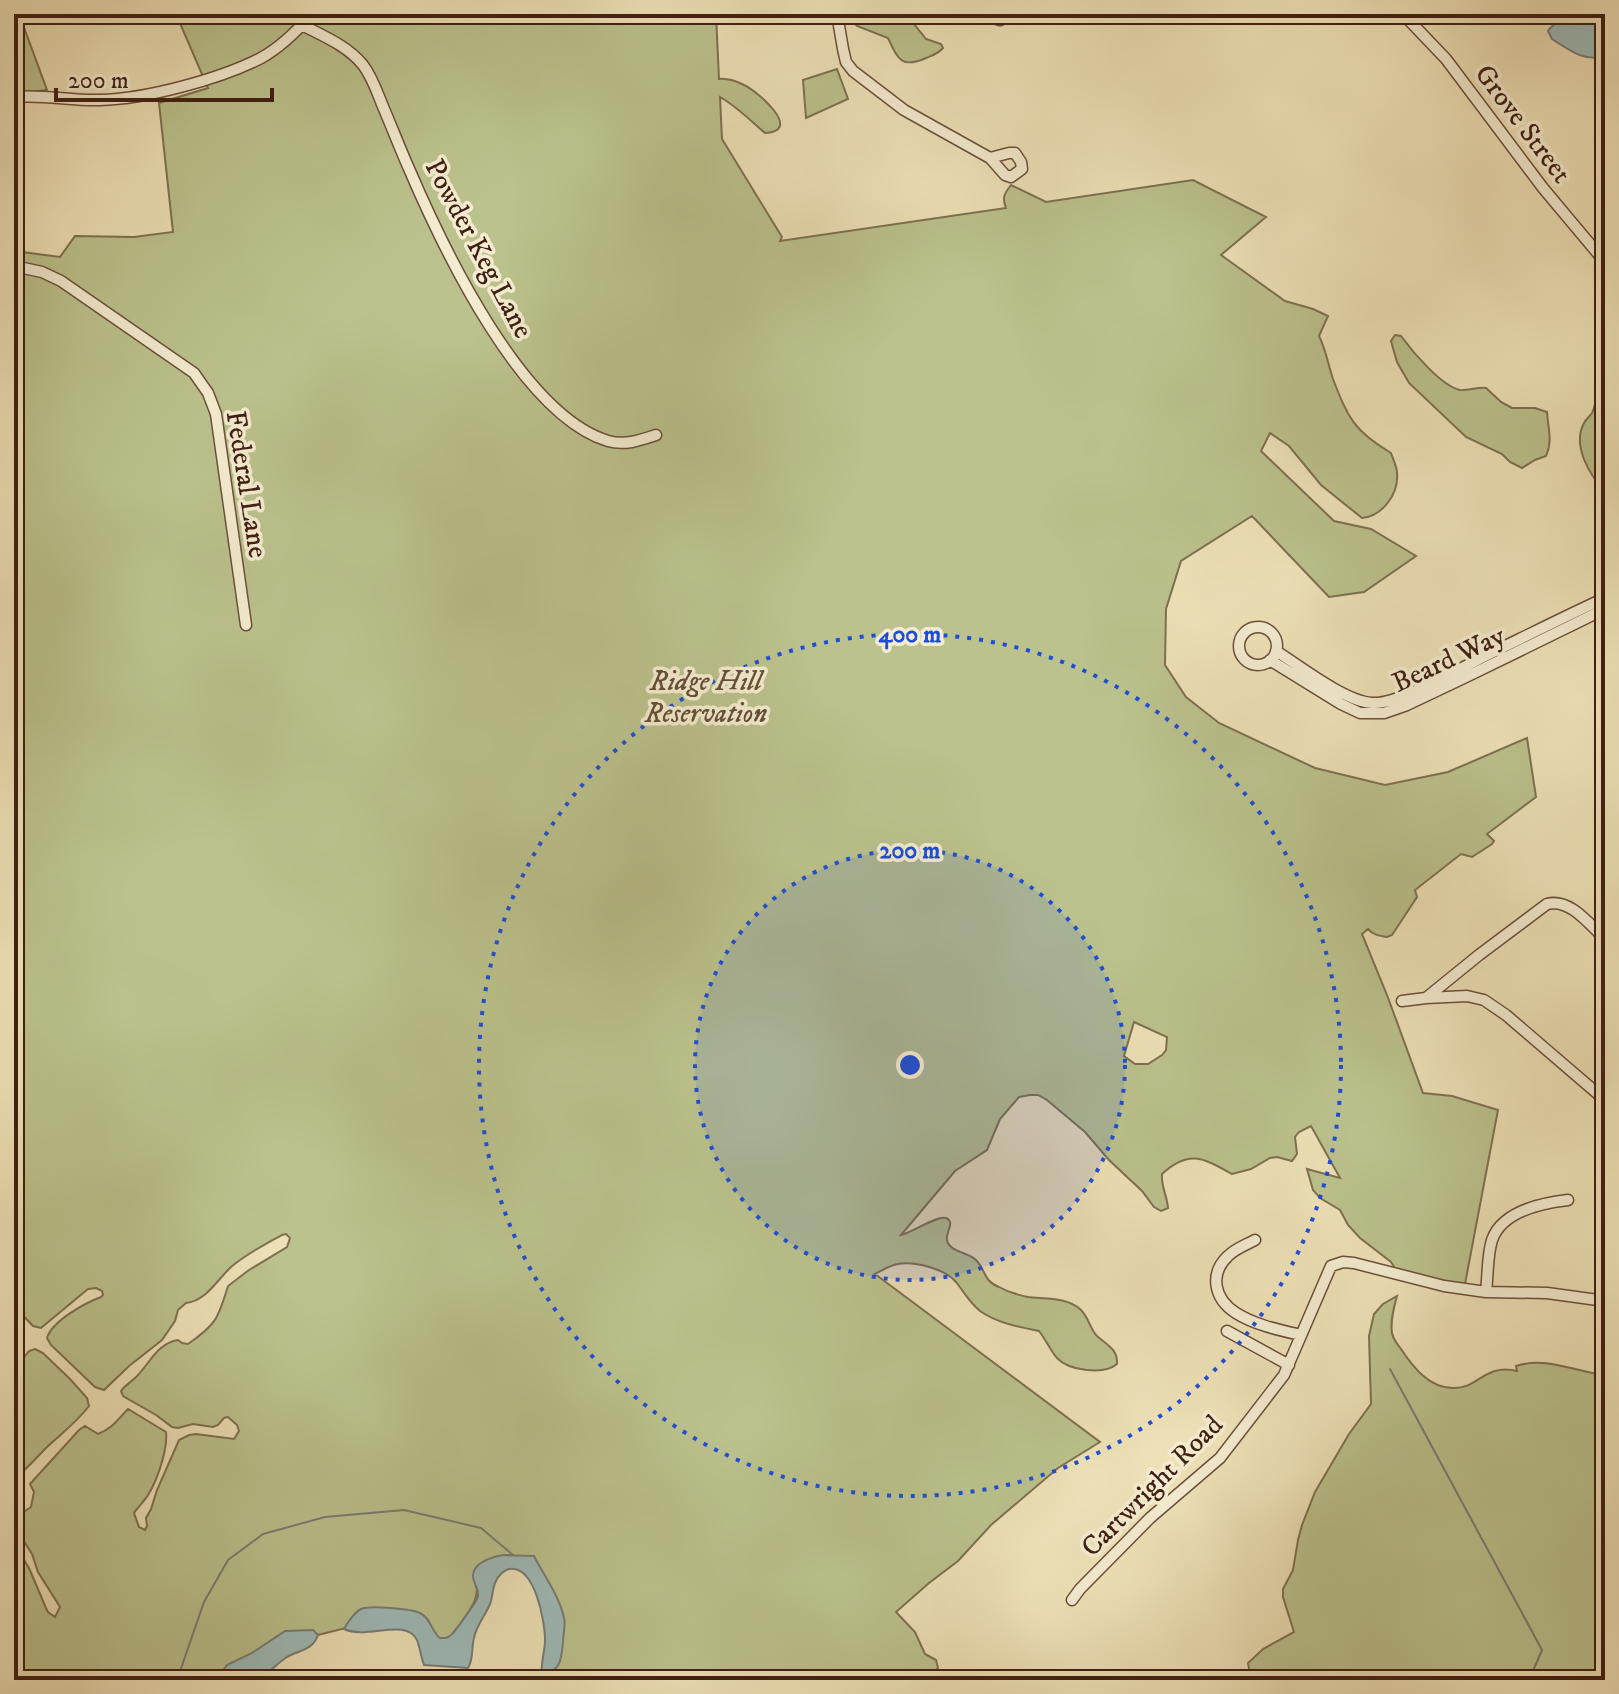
<svg xmlns="http://www.w3.org/2000/svg" width="1619" height="1694" viewBox="0 0 1619 1694" font-family="'IM FELL DW Pica',serif">
  <rect width="100%" height="100%" fill="#eee1b7"/>
  <filter id="stains"><feTurbulence type="fractalNoise" baseFrequency=".0025" numOctaves="4"/><feColorMatrix values="0 0 0 0 .2 0 0 0 0 .09 0 0 0 0 .02 0 0 0 .5 -.17"/></filter>
  <radialGradient id="worn" r=".72"><stop offset=".6" stop-color="#630" stop-opacity="0"/><stop offset="1" stop-color="#630" stop-opacity=".3"/></radialGradient>
  <!-- green -->
  <path fill="#bbc28d" stroke="#7e7050" stroke-width="2" fill-rule="evenodd" d="M14,14H19L47,90L14,94Z
    M176,14H716L719,79C728,78 736,81 744,85C757,91 804,131 765,133C751,121 736,106 720,97L722,139L782,237L780,241L1006,208C1002,198 1004,194 1011,185L1046,202L1193,180L1266,217L1221,255L1285,301L1313,309L1328,316L1319,336C1326,350 1328,364 1333,379C1348,418 1354,431 1391,453C1393,459 1397,467 1397,473C1399,493 1383,516 1362,518L1321,485L1289,446L1270,433L1261,451L1334,521L1371,529L1416,556L1364,592L1329,597L1252,516L1181,561L1166,609L1165,665L1186,697L1219,723L1315,768L1385,785L1448,772L1527,738L1536,797L1487,834L1494,841L1492,844L1472,857L1461,854L1415,890L1417,897L1392,935L1387,937C1380,936 1373,935 1368,929L1362,934L1387,995L1423,1093L1452,1096L1498,1110L1465,1284L1428,1279L1396,1270L1391,1262L1360,1238L1348,1225L1340,1210L1320,1198L1313,1190L1307,1169L1340,1178L1311,1126L1299,1132L1295,1137L1297,1154L1292,1161L1277,1157L1270,1158L1251,1169L1232,1174C1203,1158 1189,1149 1162,1174C1161,1187 1167,1195 1168,1208L1161,1211L1154,1207L1142,1191L1109,1160L1085,1132L1047,1100L1038,1095H1030L1019,1097L1000,1119L987,1150L955,1171L901,1235C911,1233 938,1215 946,1218C956,1222 945,1233 947,1240C949,1252 968,1252 976,1260C986,1270 983,1281 999,1287C1008,1292 1018,1295 1028,1297C1045,1299 1068,1297 1081,1310C1089,1318 1090,1329 1097,1336C1107,1345 1118,1349 1117,1364C1104,1375 1069,1371 1057,1358C1050,1350 1046,1340 1039,1331C1019,1327 997,1323 980,1311C970,1303 964,1292 956,1282C945,1269 915,1261 898,1264C890,1265 883,1270 875,1274L1100,1442L1058,1468L991,1525L958,1561L929,1583L896,1612L915,1632L925,1654L936,1660L938,1668L934,1673L937,1680H541L542,1677L551,1673L546,1598L509,1555C493,1557 485,1569 475,1581C484,1601 458,1624 448,1641L439,1642L423,1619L359,1610L352,1618L350,1627L318,1635L302,1631L218,1680H14V1544L29,1568L46,1608L48,1612L55,1617L60,1607L38,1572L32,1554L14,1526V1506L22,1513L31,1507L34,1492L30,1484L79,1430L85,1426L98,1434C113,1428 118,1419 128,1409L166,1432C168,1451 155,1489 142,1503C140,1506 136,1509 134,1513L139,1527L145,1530L147,1526L146,1518L151,1509L157,1490L179,1440L189,1435L196,1434L234,1439L239,1431L237,1425L228,1417L224,1418L218,1425L213,1427L193,1424L178,1428L172,1427L156,1415L123,1396L121,1391C125,1385 130,1383 135,1378C149,1365 157,1343 178,1340L182,1343L188,1344C217,1324 218,1318 228,1286L249,1270L287,1247L290,1238L286,1234L282,1235C265,1244 246,1254 231,1267C217,1280 206,1301 186,1303L178,1310L175,1321L162,1340L129,1366L104,1390L95,1387L51,1345L47,1338C52,1321 85,1303 101,1297L103,1295L102,1291L96,1288L88,1289L41,1328L33,1326L14,1306V470C20,465 18,454 14,448V251L60,257L75,236L134,237L173,232L159,103L208,88ZM1134,1022L1167,1037L1166,1050L1162,1055L1148,1064H1135L1124,1056Z
    M846,14H906L926,39L941,44L943,48C938,54 933,55 926,58C901,69 898,59 888,38L857,26Z
    M837,69L848,99L806,118L803,80Z
    M1395,335L1401,336C1412,351 1441,386 1460,390C1466,391 1478,387 1486,388L1501,402L1512,408H1535L1547,412C1548,429 1553,441 1546,456L1535,460L1522,468L1510,462L1502,454L1466,437L1409,383L1397,362L1391,341Z
    M1605,385V491C1589,475 1572,445 1584,423C1586,419 1590,416 1592,413C1598,401 1593,395 1605,385Z
    M1397,1296C1394,1307 1390,1321 1392,1333C1393,1339 1397,1344 1401,1349C1413,1367 1429,1388 1453,1388C1479,1389 1484,1363 1517,1371L1516,1366C1547,1356 1575,1372 1605,1375V1680H1427L1408,1675L1391,1678L1390,1680H1251L1248,1663L1263,1649L1294,1632L1283,1597V1589L1293,1570L1298,1540L1302,1525L1315,1492L1349,1434L1371,1404L1369,1336L1374,1314L1383,1304Z
    M35,1349L43,1353L70,1379L87,1398L89,1406C77,1422 62,1433 47,1447C36,1458 27,1469 14,1479V1380L19,1363L29,1351Z"/>
  <!-- water -->
  <path fill="#9ebbb9" stroke="#787c76" stroke-width="2" d="M1588,14H1605V57C1582,61 1571,51 1552,39L1548,31C1556,18 1575,21 1588,14Z
    M503,1555L534,1556C544,1576 559,1595 564,1618C566,1624 563,1635 563,1642C561,1662 561,1669 542,1677C540,1665 545,1652 545,1640C545,1622 535,1564 509,1569C504,1570 498,1576 496,1581C492,1588 493,1597 490,1604C485,1616 476,1626 474,1638C471,1649 474,1658 468,1668L424,1665C421,1657 420,1648 417,1640C406,1617 367,1640 344,1629C347,1623 355,1612 361,1609C369,1605 412,1609 420,1613C431,1618 431,1631 440,1638C446,1638 446,1639 451,1635C455,1632 475,1603 477,1599C481,1589 472,1584 473,1575C474,1562 493,1557 503,1555Z
    M313,1630L318,1635C313,1650 300,1650 287,1657C276,1664 269,1674 256,1680H216L227,1665L252,1653L285,1631Z"/>
  <g fill="none" stroke-linecap="round" stroke-linejoin="round">
    <!-- stream -->
    <path stroke="#787c76" stroke-width="2" d="M1390,1369L1542,1650L1529,1680
      M177,1680L204,1602L228,1560L263,1534L325,1517L404,1510L481,1528L513,1555"/>
    <defs>
      <path id="minor" d="M837,14L843,49L846,62L853,71L904,110L990,158L1005,175L1011,177L1022,169L1021,162L1015,153H1009L990,158
        M990,14L991,17L1000,20L1013,14
        M1403,14L1446,59L1543,188L1605,262
        M302,25C323,36 348,46 363,65C373,78 378,95 384,109C393,130 401,151 410,171C444,250 522,415 608,441C625,446 641,440 656,435
        M14,97C43,94 71,101 100,100C146,99 220,79 261,58C281,47 297,31 312,14
        M14,266L42,272L61,281L194,373L208,393L216,414L246,625
        M1239 646a19 19 0 1 1 38 0a19 19 0 1 1-38 0Z
        M1276,651C1300,666 1344,701 1372,703C1399,705 1462,667 1489,654C1528,635 1566,616 1605,598
        M1270,660L1341,704L1360,713H1384L1407,705L1466,677L1605,609
        M1426,998L1479,955L1547,904C1570,898 1589,924 1605,939
        M1402,1001L1426,998L1467,996L1484,1000L1506,1015L1605,1100
        M1255,1240C1246,1245 1236,1248 1228,1256C1209,1274 1214,1299 1236,1313C1255,1325 1279,1330 1301,1335
        M1486,1292C1488,1276 1487,1256 1492,1240C1502,1211 1542,1203 1568,1200
        M1227,1331L1289,1365
        M1072,1600L1080,1589L1150,1518L1220,1458L1284,1375L1331,1266L1343,1262L1354,1263L1444,1286L1486,1292L1547,1293L1605,1301"/>
    </defs>
    <!-- minor casing -->
    <use href="#minor" stroke="#6c4f3b" stroke-width="13"/>
    <!-- minor -->
    <use href="#minor" stroke="#f4ecd0" stroke-width="10"/>
  </g>
  <!-- distance rings -->
  <circle cx="910" cy="1065" r="215" fill="#1d4ed8" fill-opacity=".12"/>
  <g fill="none" stroke="#1d4ed8" stroke-width="4" stroke-dasharray="4 8">
    <circle cx="910" cy="1065" r="215"/>
    <circle cx="910" cy="1065" r="431"/>
  </g>
  <g text-anchor="middle" stroke-width="7" stroke-linejoin="round" paint-order="stroke">
    <!-- street labels -->
    <g font-size="28" fill="#401e12" stroke="#f4ecd0">
      <text transform="translate(1524 123) rotate(53)" y="10">Grove Street</text>
      <text transform="translate(480 248) rotate(62)" y="10">Powder Keg Lane</text>
      <text transform="translate(248 484) rotate(81)" y="10">Federal Lane</text>
      <text transform="translate(1448 658) rotate(-25)" y="10">Beard Way</text>
      <text transform="translate(1151 1485) rotate(-45)" y="10">Cartwright Road</text>
    </g>
    <!-- park labels -->
    <g font-size="28" font-style="italic" fill="#654f37" stroke="#f4ecd0">
      <text x="706" y="690">Ridge Hill<tspan x="706" dy="32">Reservation</tspan></text>
    </g>
  </g>
  <circle cx="910" cy="1065" r="12" fill="#1d4ed8" stroke="#f4ecd0" stroke-width="4"/>
  <g font-size="24" text-anchor="middle" font-weight="bold" fill="#1d4ed8" stroke="#f4ecd0" stroke-width="7" stroke-linejoin="round" paint-order="stroke">
    <text x="910" y="642">400 m</text>
    <text x="910" y="858">200 m</text>
  </g>
  <!-- margin -->
  <rect width="1619" height="1694" fill="none" stroke="#eee1b7" stroke-width="48"/>
  <rect x="16" y="16" width="1587" height="1662" fill="none" stroke="#401e12" stroke-width="4"/>
  <rect x="24" y="24" width="1571" height="1646" fill="none" stroke="#401e12" stroke-width="2"/>
  <!-- scale -->
  <path d="M56 88v12h216v-12" fill="none" stroke="#401e12" stroke-width="4"/>
  <text x="68" y="88" font-size="24" fill="#401e12" stroke="#f4ecd0" stroke-width="6" paint-order="stroke">200 m</text>
  <rect width="100%" height="100%" filter="url(#stains)"/>
  <rect width="100%" height="100%" fill="url(#worn)"/>
</svg>
